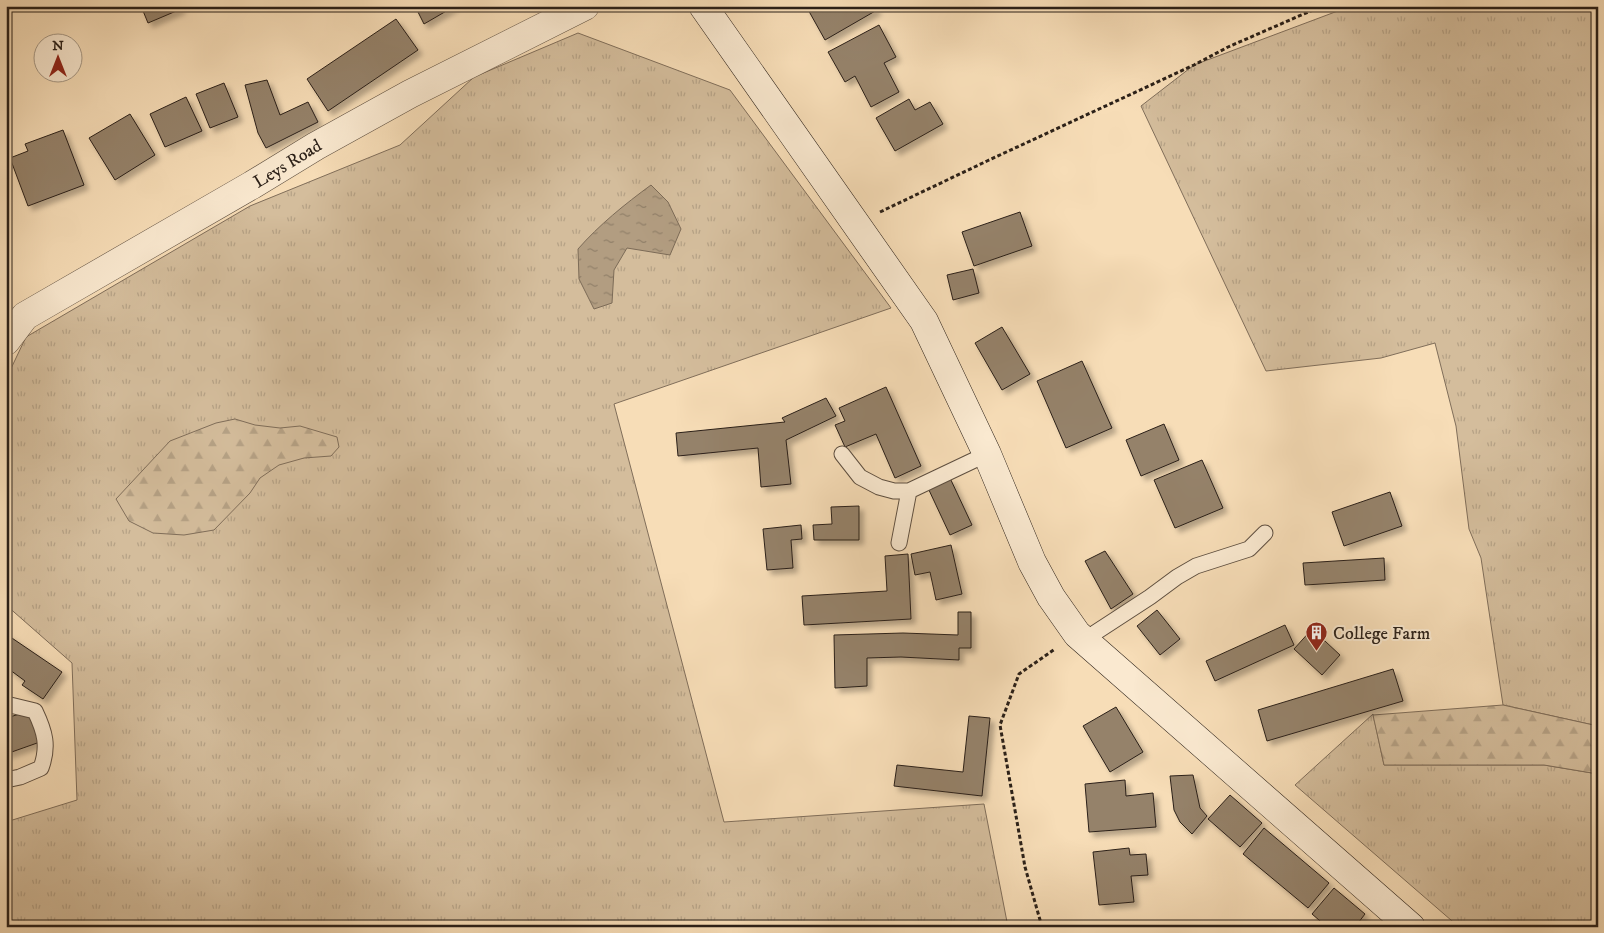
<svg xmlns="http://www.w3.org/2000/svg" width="1604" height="933" viewBox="0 0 1604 933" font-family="'IM FELL DW Pica',serif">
  <defs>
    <pattern id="grass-tufts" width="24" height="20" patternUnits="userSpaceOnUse" patternTransform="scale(1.25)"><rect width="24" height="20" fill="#d4bd9c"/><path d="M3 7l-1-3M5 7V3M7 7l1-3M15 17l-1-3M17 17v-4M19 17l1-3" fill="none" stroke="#b6a286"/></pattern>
    <pattern id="forest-firs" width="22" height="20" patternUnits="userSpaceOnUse" patternTransform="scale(1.25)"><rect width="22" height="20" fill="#d4bd9c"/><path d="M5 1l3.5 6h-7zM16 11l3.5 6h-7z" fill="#b6a286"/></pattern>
    <pattern id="water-ripples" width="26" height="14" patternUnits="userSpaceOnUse" patternTransform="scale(1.25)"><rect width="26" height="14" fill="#b29d81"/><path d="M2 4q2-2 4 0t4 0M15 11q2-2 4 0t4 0" fill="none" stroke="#918069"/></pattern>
    <filter id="shadow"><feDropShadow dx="4.5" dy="4.5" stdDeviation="2.5" flood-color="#0004"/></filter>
  </defs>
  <rect width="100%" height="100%" fill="#f7ddb7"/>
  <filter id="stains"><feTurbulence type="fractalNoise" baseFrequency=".004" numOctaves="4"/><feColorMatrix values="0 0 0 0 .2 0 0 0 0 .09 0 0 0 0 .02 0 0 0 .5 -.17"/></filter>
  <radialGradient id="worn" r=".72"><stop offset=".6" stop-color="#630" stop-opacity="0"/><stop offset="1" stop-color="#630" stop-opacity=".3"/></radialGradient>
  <!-- grass -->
  <path fill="url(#grass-tufts)" stroke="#806e5a" d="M1351,6H1598V726L1503,705L1481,558L1469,529L1456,426L1435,343L1381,358L1266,371L1141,106L1194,65Z
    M578,33L730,90L891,308L614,404L724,822L984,804L1008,927H6V822L77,800L72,663L6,605V379L26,337L250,206L400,145L474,77Z
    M1373,714L1384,765H1544L1598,774V927H1459L1295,785Z"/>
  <!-- forest -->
  <path fill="url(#forest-firs)" stroke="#806e5a" d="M235,419L255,425L280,428L300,426L337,437L339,447L331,456L304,458L279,465L260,478L250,493L214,530L184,535L153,533L129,521L116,499L170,441L216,423Z
    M1503,705L1598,726V774L1544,765H1384L1373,715Z"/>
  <!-- water -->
  <path fill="url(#water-ripples)" stroke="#7c6b57" d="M651,185L668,202L681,229L670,255L627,248L614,270L612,303L594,309L579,279L578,249C599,225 625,204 651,185Z"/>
  <!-- building -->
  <path fill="#95826b" stroke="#2b2018" filter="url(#shadow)" d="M141,6H180L181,9L148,23Z
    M415,6H455L424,24Z
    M806,6H874L877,10L825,40Z
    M396,19L418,50L328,111L307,79Z
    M879,25L896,57L884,63L899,92L871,107L855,76L845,82L828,52Z
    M267,80L280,115L308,102L318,122L266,148L258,133L245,85Z
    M224,83L238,117L210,128L196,94Z
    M186,97L202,131L165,147L150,114Z
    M909,99L915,110L930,102L943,124L895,151L876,118Z
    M130,114L155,155L115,180L89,138Z
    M63,130L84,185L28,206L10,158L28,151L25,144Z
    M1020,212L1032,246L974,266L962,232Z
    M973,269L979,293L953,300L947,275Z
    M1002,327L1030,374L1002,390L975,343Z
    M1082,361L1112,428L1066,448L1037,381Z
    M886,387L921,466L895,478L876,434L845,447L835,425L845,421L839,408Z
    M826,398L836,416L786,440L791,484L761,487L758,448L678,456L676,433L785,422L782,418Z
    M1164,424L1179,460L1141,476L1126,440Z
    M1202,460L1223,508L1175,528L1154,480Z
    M950,478L972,525L950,535L928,488Z
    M1390,492L1402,526L1344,546L1332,512Z
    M859,506V540H814L813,525L832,524L831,507Z
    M801,525L802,539L791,540L793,568L767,570L763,529Z
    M951,545L962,594L936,600L930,572L915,575L911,554Z
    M1105,551L1133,594L1111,609L1085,561Z
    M908,554L911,619L804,625L802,596L887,591L885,556Z
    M1384,558L1385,580L1305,585L1303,563Z
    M1157,610L1180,639L1160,655L1137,626Z
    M958,612H971V648H959V660L901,657L867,658V686L835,688L834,635L903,633L958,635Z
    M1285,625L1294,645L1215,681L1206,661Z
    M1312,629L1340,655L1322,675L1294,649Z
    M6,634L62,672L43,699L22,685L25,681L6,667Z
    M1393,669L1403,701L1267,741L1258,710Z
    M1116,707L1143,752L1110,772L1083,726Z
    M30,711L40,742L6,754V718Z
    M969,716L990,718L982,796L894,786L897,765L963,772Z
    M1193,775L1200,808L1207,816L1192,834L1180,822L1174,810L1170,776Z
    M1125,780L1126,796L1153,793L1156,827L1089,832L1085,784Z
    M1230,795L1262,823L1240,847L1208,819Z
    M1264,828L1329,883L1308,908L1243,854Z
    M1129,848L1130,855L1146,854L1148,875L1131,876L1134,902L1099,905L1093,852Z
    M1334,888L1365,914L1355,927H1327L1312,914Z"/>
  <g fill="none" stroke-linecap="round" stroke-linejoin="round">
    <defs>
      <path id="service" d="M842,454L860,477L879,487L894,491H909L987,454
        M899,543L909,491
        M1084,640L1150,597L1177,577L1196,566L1249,549L1265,533
        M6,704L35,711C45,732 49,746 41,768L20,777L6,780"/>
      <g id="minor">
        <path id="s1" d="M6,341L25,316L252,185L316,146L410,94L585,6"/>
      </g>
      <path id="secondary" d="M703,6L924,321L987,454L1032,562L1051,597L1077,634L1411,927"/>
    </defs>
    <!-- service casing -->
    <use href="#service" stroke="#5e4f40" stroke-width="17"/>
    <!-- minor casing -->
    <use href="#minor" stroke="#5e4f40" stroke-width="29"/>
    <!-- secondary casing -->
    <use href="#secondary" stroke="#2b2018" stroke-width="29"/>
    <!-- path -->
    <path stroke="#2b2018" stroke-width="3" stroke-dasharray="4 2.5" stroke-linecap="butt" d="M880,212L987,161L1194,65L1228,47L1322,6
      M1042,927L1025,867L1000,725L1019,674L1055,649"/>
    <!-- service -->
    <use href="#service" stroke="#fae9d0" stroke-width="15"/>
    <!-- minor -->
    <use href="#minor" stroke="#fae9d0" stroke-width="28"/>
    <!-- secondary -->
    <use href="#secondary" stroke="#fae9d0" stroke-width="28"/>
  </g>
  <!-- icons -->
  <defs>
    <symbol id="building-pin" viewBox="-11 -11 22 30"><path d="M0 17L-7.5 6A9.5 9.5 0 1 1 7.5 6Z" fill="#8f2418" stroke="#fae9d0"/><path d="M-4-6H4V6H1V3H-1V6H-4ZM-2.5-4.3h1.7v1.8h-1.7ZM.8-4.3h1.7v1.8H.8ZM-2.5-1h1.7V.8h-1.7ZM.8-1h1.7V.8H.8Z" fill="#fff"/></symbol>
  </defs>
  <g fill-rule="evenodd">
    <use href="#building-pin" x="1304" y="620" width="25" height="34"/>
  </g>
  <g text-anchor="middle" stroke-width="4" stroke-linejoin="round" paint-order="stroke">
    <!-- street labels -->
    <g font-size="18" fill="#2b2018" stroke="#fae9d0">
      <text dy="6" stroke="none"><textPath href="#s1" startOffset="335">Leys Road</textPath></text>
    </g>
    <!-- poi labels -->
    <g font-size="18" fill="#2b2018" stroke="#fae9d0" text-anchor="start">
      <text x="1333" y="639">College Farm</text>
    </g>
  </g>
  <!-- margin -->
  <rect width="1604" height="933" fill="none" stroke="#f7ddb7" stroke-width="25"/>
  <rect x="8" y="8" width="1589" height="918" fill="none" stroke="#2b2018" stroke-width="2.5"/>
  <rect x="12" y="12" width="1579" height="908" fill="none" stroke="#2b2018"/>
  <!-- north arrow -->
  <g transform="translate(58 58)"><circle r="24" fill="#fae9d0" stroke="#a79986"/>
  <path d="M0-4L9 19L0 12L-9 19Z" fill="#8f2418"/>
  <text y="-8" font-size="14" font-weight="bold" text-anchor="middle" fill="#2b2018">N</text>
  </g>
  <rect width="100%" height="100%" filter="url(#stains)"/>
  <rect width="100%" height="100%" fill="url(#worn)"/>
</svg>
